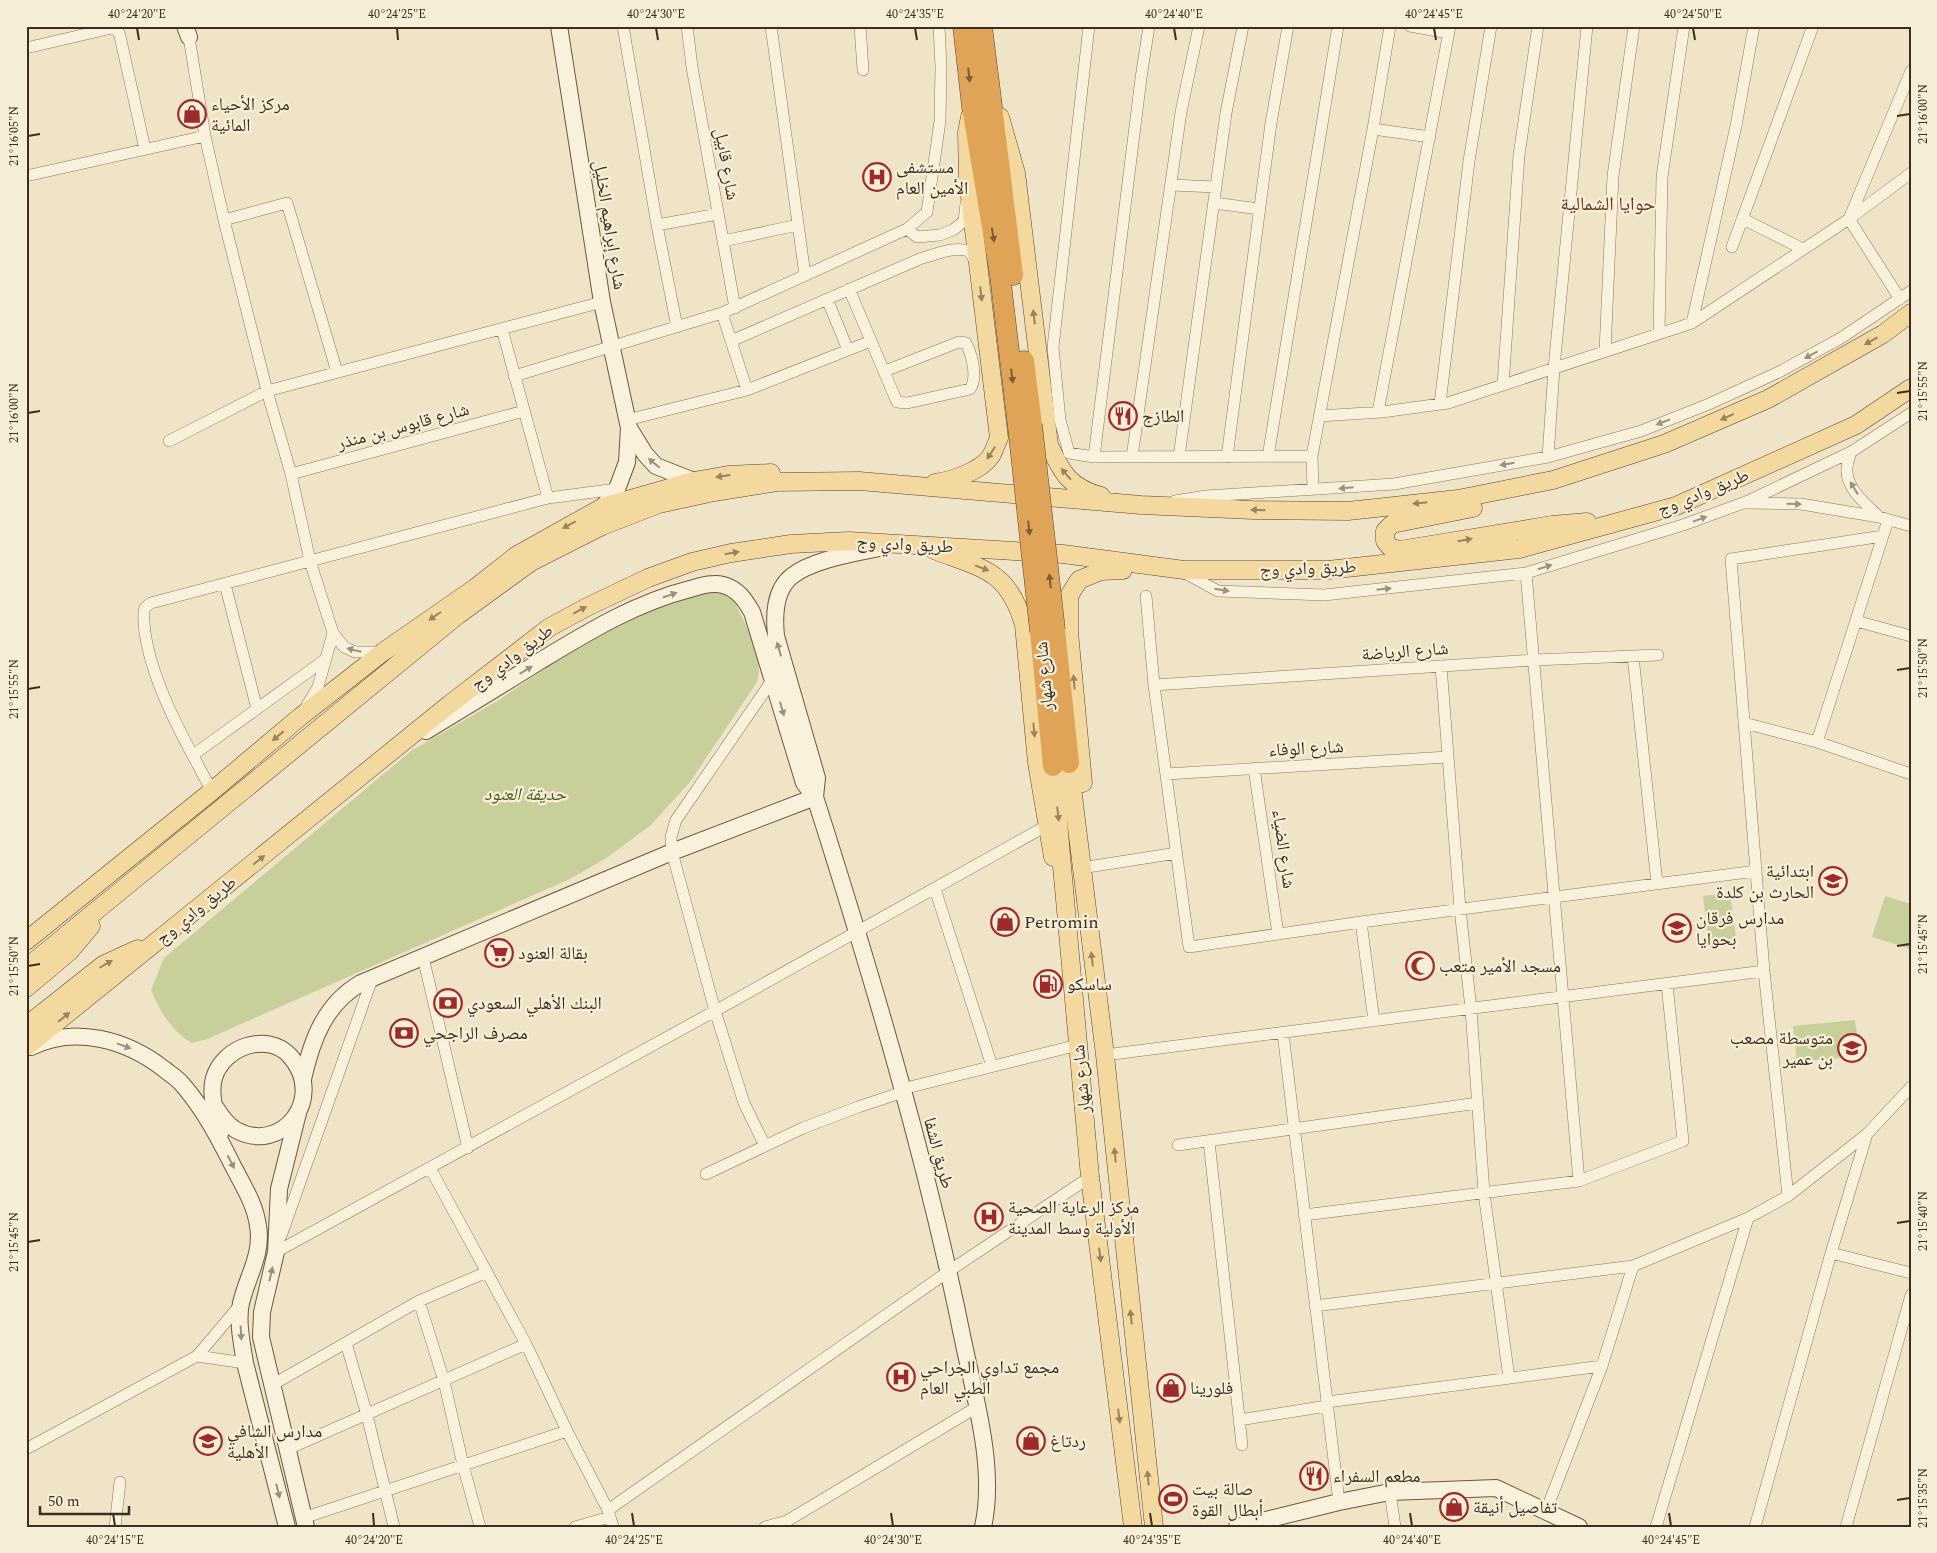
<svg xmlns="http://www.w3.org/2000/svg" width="1937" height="1553" viewBox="0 0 1937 1553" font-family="Spectral,'Noto Naskh Arabic',serif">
  <rect width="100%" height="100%" fill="#f0e4c8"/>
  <!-- green -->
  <path fill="#c9cf9b" d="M714,589L730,597L734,601C745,625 765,655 757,682L690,782L651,825L608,857L570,879L207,1039L192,1043C174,1034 158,1009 151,990L164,958L411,751L499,700L547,667L636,615L670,602Z
    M1730,893L1737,944L1709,947L1703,896Z
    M1885,896L1911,904V949L1872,937Z
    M1855,1020L1860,1056L1797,1062L1793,1026Z"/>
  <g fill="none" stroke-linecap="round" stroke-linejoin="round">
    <defs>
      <path id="street" d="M623,26L657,225L677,327
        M687,26L692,67L735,308
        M771,26L805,275
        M860,26L863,70
        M1089,26L1053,347L1060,420L1069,453L1094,457L1312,456L1373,129L1390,26
        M1410,26L1449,33
        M189,37L205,136L224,220L267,391L291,474L310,561L333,633L344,647L355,652H383
        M26,48L112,28L118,31L120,36L145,149
        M1373,129L1430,137
        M26,176L205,136
        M1171,185L1216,187
        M1214,203L1259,209
        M1743,219L1803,249
        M224,220L287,203L337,372
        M657,225L718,214
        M907,229L917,237L940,235L953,230L964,221L966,204
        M723,241L798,225
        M1732,247L1813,26
        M849,289L897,402L907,403L970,389C978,378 972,355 966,343L959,342L885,371
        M827,299L848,350
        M1900,299L1849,219L1911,71
        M722,313L747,390
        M1692,323L1736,126L1754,26
        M502,329L548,498
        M1659,333L1662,177L1684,26
        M731,341L922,258C938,254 954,246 969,251L976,263
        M1605,351L1613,176L1634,26
        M514,376L722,313L907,229L927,212L940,121L941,67L939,26
        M1503,385L1519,155L1538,26
        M1440,404L1469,161L1491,26
        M1378,412L1450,26
        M1319,416L1382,412L1448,403L1692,323L1849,219L1911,173
        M627,420L747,390L871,341
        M169,441L267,391L602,302
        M1851,452C1850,457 1847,462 1847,468C1845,488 1866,504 1879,517
        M1312,456L1313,490
        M1094,457L1141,78L1149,26
        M1132,457L1181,112L1199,26
        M1179,457L1226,113L1243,26
        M1227,457L1271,123L1288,26
        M1268,457L1338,26
        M1548,457L1554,368L1587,26
        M291,474L524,411
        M1175,501L1206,496L1394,484L1548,457L1641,431L1709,404L1779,372L1841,338L1911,291
        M1747,503L1801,504L1879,517L1911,526
        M1183,572L1218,591L1324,595L1526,573L1683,525L1746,502L1851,452L1911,413
        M1526,573L1579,1181
        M225,584L257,709
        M1146,596L1154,685L1189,947L1361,922L1756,871
        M1856,621L1911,636
        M1633,656L1657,884
        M1441,666L1460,909L1471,1009L1484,1193L1509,1378
        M1154,685L1534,660L1658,655
        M305,709L318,687L333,633
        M1744,723L1817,742L1911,774
        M1817,742L1888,520
        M193,755L326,659
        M1254,768L1278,934
        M1166,774L1448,757
        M212,791C186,743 148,678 144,623C144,619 143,612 145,608C147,606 149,604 151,603L548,498L617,489
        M1081,868L1177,853
        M935,889L992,1066
        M1361,922L1374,1021
        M423,957L468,1148
        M1283,1033L1339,1502
        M1105,1055L1764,971
        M902,1089L1078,1045
        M1209,1141L1242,1445
        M1178,1145L1478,1103
        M765,1146L744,1103L715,1011L672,852L671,837L676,820L773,679
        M430,1168L526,1344L567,1431L608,1510L613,1527
        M706,1174L803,1128L858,1107L903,1092
        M1788,1196L1764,971L1731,559L1883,536
        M1304,1215L1579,1181L1683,1141L1667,984
        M281,1236L372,979
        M276,1252L715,1011L1046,826
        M1831,1253L1911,1273
        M419,1301L444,1381L463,1465L480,1527
        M1315,1306L1633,1266L1748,1218L1788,1196L1867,1134L1911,1087
        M346,1343L367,1415L394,1527
        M197,1356L245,1363
        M272,1385L419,1301L487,1272
        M1327,1402L1602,1366
        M1239,1420L1327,1406
        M26,1449L197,1356L241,1304
        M288,1449L526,1344
        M1390,1492L1395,1527
        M608,1510L949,1271L1090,1177
        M1546,1511L1602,1366L1633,1266
        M303,1518L567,1431
        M115,1527L120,1482
        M575,1527L610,1517
        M765,1527L787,1521L977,1407
        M1656,1527L1748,1218
        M1755,1527L1831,1253L1867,1134
        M1846,1527L1911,1295"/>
      <path id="secondary" d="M185,26L189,37
        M559,26L602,302L629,428L627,462L617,489L603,507
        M629,428L645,454L656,466L694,481
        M426,731C464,708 502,685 540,661C588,632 635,603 690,589C701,586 712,582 723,585C738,589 745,600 752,612L804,783L815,797C872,976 926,1157 963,1340C975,1398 996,1469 983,1527
        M815,797L817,778L776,636C774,616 774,590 792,576C815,558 860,553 887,546
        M31,1047C75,1025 127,1040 164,1069C170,1074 177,1078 182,1084C203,1108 218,1136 232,1164C242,1184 255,1203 258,1226C263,1254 247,1277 241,1303C237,1321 242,1344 245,1363L287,1527
        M303,1079C312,1039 325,1004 361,983L672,852L815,797
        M216,1108C221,1116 227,1125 236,1130C282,1155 327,1098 290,1056C267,1031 223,1047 214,1078C209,1095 217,1116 220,1134
        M298,1113L279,1189L276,1252L262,1312L261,1337L306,1527
        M1237,1527L1339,1502L1390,1492L1496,1488L1579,1527"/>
      <path id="primary" d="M1000,117L1016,173L1049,445C1062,473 1070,488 1101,496
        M935,483C951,481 981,471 991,456C994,451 996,444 999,438L968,180L967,132L970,117
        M1473,508L1392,524L1385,531V541L1391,548L1400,550L1552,525L1587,522
        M934,550C983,569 1008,570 1024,625L1037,763L1053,857
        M1069,763L1105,1055L1154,1527
        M1053,766L1090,1177L1133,1527
        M1083,783L1069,632V596L1079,580L1101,571L1123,570
        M26,941L212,791L300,717L383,652L475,588L517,555L603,507L694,481L728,475L771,473
        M26,968L458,615L531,562L602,526L659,504L714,492L777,482L859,481L1141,505L1253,510L1348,511L1458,499L1553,480L1664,444L1768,399L1883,334L1911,313
        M26,988L70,951L91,926
        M26,1026L103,965L138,949
        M26,1047L450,704L550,627L587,607L648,578L692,562L731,553L791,544L849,541L1063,554L1184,570H1328L1519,549L1676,506L1856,425L1911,388"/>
      <path id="highway" d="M963,26L972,107L1000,275L1018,427
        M982,26L1013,275
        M1024,361L1032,425
        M1055,630L1069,763
        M1040,631L1053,766"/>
    </defs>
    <!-- street casing -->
    <use href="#street" stroke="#8d765c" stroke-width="12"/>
    <!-- secondary casing -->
    <use href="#secondary" stroke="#6f573f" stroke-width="18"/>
    <!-- primary casing -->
    <use href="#primary" stroke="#5b4430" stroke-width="19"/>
    <!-- highway casing -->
    <use href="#highway" stroke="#5b4430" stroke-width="21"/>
    <!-- street -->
    <use href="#street" stroke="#faf1dc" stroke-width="11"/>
    <!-- secondary -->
    <use href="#secondary" stroke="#faf1dc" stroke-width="16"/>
    <!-- primary -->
    <use href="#primary" stroke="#f3d9a0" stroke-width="18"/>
    <!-- highway -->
    <use href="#highway" stroke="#e0a458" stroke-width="20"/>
    <defs>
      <path id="highway-bridge" d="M1032,425L1055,630
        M1018,427L1040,631"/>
    </defs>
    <!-- highway-bridge casing -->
    <use href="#highway-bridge" stroke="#5b4430" stroke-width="21" stroke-linecap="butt"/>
    <!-- highway-bridge -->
    <use href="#highway-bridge" stroke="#e0a458" stroke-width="20"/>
  </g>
  <!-- one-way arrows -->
  <defs><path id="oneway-solid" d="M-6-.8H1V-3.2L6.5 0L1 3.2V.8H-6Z" transform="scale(1.25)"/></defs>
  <g fill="#7e5d36">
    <use href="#oneway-solid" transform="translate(969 75) rotate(84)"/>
    <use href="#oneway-solid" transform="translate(993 235) rotate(81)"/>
    <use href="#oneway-solid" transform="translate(1012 376) rotate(83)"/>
    <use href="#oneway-solid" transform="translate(1029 528) rotate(84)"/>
    <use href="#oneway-solid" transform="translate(1050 581) rotate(-96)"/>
  </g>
  <g fill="#988460">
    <use href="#oneway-solid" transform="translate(981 294) rotate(83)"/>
    <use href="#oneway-solid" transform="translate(1034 317) rotate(-97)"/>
    <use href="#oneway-solid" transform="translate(1871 341) rotate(151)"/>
    <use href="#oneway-solid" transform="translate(1727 417) rotate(156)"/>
    <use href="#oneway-solid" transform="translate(991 453) rotate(123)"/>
    <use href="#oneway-solid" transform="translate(1066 474) rotate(-131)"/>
    <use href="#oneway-solid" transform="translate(723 476) rotate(172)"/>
    <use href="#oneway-solid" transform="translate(1420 503) rotate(174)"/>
    <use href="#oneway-solid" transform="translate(1258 510) rotate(-179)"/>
    <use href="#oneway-solid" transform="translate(569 525) rotate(152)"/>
    <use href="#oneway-solid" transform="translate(1465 540) rotate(-10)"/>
    <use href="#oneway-solid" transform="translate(732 553) rotate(-10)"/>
    <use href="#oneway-solid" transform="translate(982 568) rotate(21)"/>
    <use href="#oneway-solid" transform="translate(580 610) rotate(-28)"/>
    <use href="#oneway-solid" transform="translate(435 616) rotate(145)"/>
    <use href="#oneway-solid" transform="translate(1074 682) rotate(-95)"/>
    <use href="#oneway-solid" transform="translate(1034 730) rotate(85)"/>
    <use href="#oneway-solid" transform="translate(278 736) rotate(140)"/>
    <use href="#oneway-solid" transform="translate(1058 814) rotate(84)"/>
    <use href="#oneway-solid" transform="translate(259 860) rotate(-39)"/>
    <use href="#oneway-solid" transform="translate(1092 959) rotate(-97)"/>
    <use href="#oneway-solid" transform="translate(106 964) rotate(-30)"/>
    <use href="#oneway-solid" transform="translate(64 1017) rotate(-39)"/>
    <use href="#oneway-solid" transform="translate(1115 1155) rotate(-96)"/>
    <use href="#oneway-solid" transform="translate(1100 1255) rotate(83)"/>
    <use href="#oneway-solid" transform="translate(1131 1317) rotate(-96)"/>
    <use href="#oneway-solid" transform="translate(1119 1416) rotate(83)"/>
    <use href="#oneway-solid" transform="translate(1148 1478) rotate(-96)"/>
  </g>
  <g fill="#9c907e">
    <use href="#oneway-solid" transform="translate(1811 355) rotate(151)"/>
    <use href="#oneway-solid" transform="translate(1663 422) rotate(159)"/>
    <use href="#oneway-solid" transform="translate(654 463) rotate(-140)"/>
    <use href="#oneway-solid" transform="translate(1507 464) rotate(170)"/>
    <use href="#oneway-solid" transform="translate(1346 488) rotate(175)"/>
    <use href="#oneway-solid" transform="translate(1854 488) rotate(-122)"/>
    <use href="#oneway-solid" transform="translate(1794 504) rotate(2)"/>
    <use href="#oneway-solid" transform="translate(1700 519) rotate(-20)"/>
    <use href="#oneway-solid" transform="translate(1545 567) rotate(-17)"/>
    <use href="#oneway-solid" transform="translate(1384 589) rotate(-6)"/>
    <use href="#oneway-solid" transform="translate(1222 590) rotate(9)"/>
    <use href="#oneway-solid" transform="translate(670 595) rotate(-19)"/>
    <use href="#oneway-solid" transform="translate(779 649) rotate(-106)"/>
    <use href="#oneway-solid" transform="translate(354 650) rotate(-166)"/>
    <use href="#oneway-solid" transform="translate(526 670) rotate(-31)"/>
    <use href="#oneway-solid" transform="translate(782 709) rotate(74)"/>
    <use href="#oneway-solid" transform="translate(124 1046) rotate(20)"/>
    <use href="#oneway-solid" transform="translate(231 1162) rotate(63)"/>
    <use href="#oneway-solid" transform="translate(271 1274) rotate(-77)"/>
    <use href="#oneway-solid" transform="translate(241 1333) rotate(87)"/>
    <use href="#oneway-solid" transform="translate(278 1491) rotate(76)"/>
  </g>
  <!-- ticks -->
  <path fill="none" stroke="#3d2e20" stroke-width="2" d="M137,28L139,40M397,28L398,40M656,28L658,40M915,28L917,40M1174,28L1176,40M1434,28L1436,40M1693,28L1695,40M1897,116L1910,114M28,136L40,134M1897,393L1910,391M28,413L40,411M1897,670L1910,668M28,689L40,687M1897,946L1910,944M28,966L40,964M1897,1223L1910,1221M28,1242L40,1240M1897,1500L1910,1498M113,1513L115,1526M373,1513L374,1526M632,1513L634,1526M891,1513L893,1526M1150,1513L1152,1526M1410,1513L1412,1526M1669,1513L1671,1526"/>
  <!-- icons -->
  <defs>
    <symbol id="shop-ring" viewBox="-11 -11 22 22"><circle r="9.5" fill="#f7eed8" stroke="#9e2a2b" stroke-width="1.5"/><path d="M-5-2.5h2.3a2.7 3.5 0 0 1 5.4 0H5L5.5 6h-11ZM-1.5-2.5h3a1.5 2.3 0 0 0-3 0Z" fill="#9e2a2b"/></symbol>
    <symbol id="hospital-ring" viewBox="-11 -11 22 22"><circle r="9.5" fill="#f7eed8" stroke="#9e2a2b" stroke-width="1.5"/><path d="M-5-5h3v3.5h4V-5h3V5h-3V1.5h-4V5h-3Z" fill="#9e2a2b"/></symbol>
    <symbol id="restaurant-ring" viewBox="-11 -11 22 22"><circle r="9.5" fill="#f7eed8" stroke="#9e2a2b" stroke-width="1.5"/><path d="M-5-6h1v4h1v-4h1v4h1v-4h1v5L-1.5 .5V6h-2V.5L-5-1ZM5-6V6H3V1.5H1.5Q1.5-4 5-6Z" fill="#9e2a2b"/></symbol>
    <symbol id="school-ring" viewBox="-11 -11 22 22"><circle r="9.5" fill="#f7eed8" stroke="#9e2a2b" stroke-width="1.5"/><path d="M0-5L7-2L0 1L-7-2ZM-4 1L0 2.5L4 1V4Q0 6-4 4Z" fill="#9e2a2b"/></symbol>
    <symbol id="supermarket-ring" viewBox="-11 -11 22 22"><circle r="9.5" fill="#f7eed8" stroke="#9e2a2b" stroke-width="1.5"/><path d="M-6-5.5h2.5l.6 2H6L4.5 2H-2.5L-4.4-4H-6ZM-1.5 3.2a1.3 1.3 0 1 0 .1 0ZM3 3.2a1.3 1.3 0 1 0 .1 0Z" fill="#9e2a2b"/></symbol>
    <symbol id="mosque-ring" viewBox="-11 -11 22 22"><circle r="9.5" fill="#f7eed8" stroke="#9e2a2b" stroke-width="1.5"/><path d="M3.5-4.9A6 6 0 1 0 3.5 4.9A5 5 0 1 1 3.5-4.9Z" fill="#9e2a2b"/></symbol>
    <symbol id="fuel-ring" viewBox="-11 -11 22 22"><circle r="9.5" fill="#f7eed8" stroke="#9e2a2b" stroke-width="1.5"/><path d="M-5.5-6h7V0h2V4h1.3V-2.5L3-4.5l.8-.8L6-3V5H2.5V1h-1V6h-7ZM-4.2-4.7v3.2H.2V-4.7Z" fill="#9e2a2b"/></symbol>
    <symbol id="bank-ring" viewBox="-11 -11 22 22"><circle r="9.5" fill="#f7eed8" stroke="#9e2a2b" stroke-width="1.5"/><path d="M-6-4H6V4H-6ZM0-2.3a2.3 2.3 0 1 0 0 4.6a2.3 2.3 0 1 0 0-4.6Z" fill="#9e2a2b"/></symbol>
    <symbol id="stadium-ring" viewBox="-11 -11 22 22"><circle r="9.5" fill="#f7eed8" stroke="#9e2a2b" stroke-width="1.5"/><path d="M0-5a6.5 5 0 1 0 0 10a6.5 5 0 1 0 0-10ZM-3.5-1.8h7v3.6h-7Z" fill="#9e2a2b"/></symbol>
  </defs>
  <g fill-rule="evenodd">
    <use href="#shop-ring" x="176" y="98" width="32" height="32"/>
    <use href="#hospital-ring" x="861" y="161" width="32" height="32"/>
    <use href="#restaurant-ring" x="1107" y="400" width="32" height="32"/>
    <use href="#school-ring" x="1817" y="865" width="32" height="32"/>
    <use href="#shop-ring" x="989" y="906" width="32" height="32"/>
    <use href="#school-ring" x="1661" y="912" width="32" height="32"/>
    <use href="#supermarket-ring" x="483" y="937" width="32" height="32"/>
    <use href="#mosque-ring" x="1404" y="950" width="32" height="32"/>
    <use href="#fuel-ring" x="1032" y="968" width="32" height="32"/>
    <use href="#bank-ring" x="432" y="987" width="32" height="32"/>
    <use href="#bank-ring" x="388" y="1017" width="32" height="32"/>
    <use href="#school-ring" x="1836" y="1032" width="32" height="32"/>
    <use href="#hospital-ring" x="973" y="1201" width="32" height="32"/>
    <use href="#hospital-ring" x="885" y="1361" width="32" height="32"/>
    <use href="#shop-ring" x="1155" y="1372" width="32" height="32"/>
    <use href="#school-ring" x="192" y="1425" width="32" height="32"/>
    <use href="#shop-ring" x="1015" y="1425" width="32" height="32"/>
    <use href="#restaurant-ring" x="1298" y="1460" width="32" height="32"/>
    <use href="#stadium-ring" x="1157" y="1483" width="32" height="32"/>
    <use href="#shop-ring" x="1438" y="1491" width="32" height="32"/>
  </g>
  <g text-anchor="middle" stroke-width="4.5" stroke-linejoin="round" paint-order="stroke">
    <!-- poi labels -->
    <g font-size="18" fill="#3d2e20" stroke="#f7eed8" text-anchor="start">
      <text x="211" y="110">مركز الأحياء<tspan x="211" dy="21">المائية</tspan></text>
      <text x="896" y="173">مستشفى<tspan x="896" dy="21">الأمين العام</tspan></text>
      <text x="1142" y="422">الطازج</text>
      <text x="1814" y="877" text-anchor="end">ابتدائية<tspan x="1814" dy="21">الحارث بن كلدة</tspan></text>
      <text x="1696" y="924">مدارس فرقان<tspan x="1696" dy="21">بحوايا</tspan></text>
      <text x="1024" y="928">Petromin</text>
      <text x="518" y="959">بقالة العنود</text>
      <text x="1439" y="972">مسجد الأمير متعب</text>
      <text x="1067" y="990">ساسكو</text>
      <text x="467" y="1009">البنك الأهلي السعودي</text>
      <text x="423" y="1039">مصرف الراجحي</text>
      <text x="1833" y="1044" text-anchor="end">متوسطة مصعب<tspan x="1833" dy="21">بن عمير</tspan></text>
      <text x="1008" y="1213">مركز الرعاية الصحية<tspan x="1008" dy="21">الأولية وسط المدينة</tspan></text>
      <text x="920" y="1373">مجمع تداوي الجراحي<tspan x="920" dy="21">الطبي العام</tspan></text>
      <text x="1190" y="1394">فلورينا</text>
      <text x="227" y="1437">مدارس الشافي<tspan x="227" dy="21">الأهلية</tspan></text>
      <text x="1050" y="1447">ردتاغ</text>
      <text x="1333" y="1482">مطعم السفراء</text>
      <text x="1192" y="1495">صالة بيت<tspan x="1192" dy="21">أبطال القوة</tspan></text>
      <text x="1473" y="1513">تفاصيل أنيقة</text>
    </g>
    <!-- street labels -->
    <g font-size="18" fill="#3d2e20" stroke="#f7eed8">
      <text transform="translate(727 164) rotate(80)" y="6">شارع قابيل</text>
      <text transform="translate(610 225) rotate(81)" y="6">شارع إبراهيم الخليل</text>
      <text transform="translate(403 426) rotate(-15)" y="6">شارع قابوس بن منذر</text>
      <text transform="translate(1703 492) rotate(-22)" y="6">طريق وادي وج</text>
      <text transform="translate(905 544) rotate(3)" y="6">طريق وادي وج</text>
      <text transform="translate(1308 568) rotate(-2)" y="6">طريق وادي وج</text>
      <text transform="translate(1405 651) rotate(-4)" y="6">شارع الرياضة</text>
      <text transform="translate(512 657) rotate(-37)" y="6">طريق وادي وج</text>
      <text transform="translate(1044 676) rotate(-95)" y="6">شارع شهار</text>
      <text transform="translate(1306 748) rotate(-3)" y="6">شارع الوفاء</text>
      <text transform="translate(1284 849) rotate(82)" y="6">شارع الضياء</text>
      <text transform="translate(196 910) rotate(-39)" y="6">طريق وادي وج</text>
      <text transform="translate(1081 1079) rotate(-95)" y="6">شارع شهار</text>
      <text transform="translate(939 1153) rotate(75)" y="6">طريق الشفا</text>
    </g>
    <!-- park labels -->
    <g font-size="18" font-style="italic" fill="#4d5a26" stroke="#f7eed8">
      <text x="525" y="800">حديقة العنود</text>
    </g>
    <!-- neighbourhood labels -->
    <g font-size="19" fill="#6b2e1e" stroke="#f7eed8">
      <text x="1608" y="210">حوايا الشمالية</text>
    </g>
  </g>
  <!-- border -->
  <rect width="1937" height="1553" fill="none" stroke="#f7eed8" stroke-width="55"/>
  <!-- scale -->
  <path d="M40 1506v8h89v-8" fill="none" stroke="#3d2e20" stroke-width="2.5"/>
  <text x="48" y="1506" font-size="15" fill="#3d2e20" stroke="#f7eed8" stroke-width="4" paint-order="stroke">50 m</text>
  <rect x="28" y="28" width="1882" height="1498" fill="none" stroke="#3d2e20" stroke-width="2"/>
  <g font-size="12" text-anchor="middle" fill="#3d2e20">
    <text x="137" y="18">40°24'20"E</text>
    <text x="397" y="18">40°24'25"E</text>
    <text x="656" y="18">40°24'30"E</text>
    <text x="915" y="18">40°24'35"E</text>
    <text x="1174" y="18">40°24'40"E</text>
    <text x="1434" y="18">40°24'45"E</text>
    <text x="1693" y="18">40°24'50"E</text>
    <text transform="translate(1923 114) rotate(-90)" y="4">21°16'00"N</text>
    <text transform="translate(14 136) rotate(-90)" y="4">21°16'05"N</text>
    <text transform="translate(1923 391) rotate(-90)" y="4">21°15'55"N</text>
    <text transform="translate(14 413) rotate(-90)" y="4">21°16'00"N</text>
    <text transform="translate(1923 668) rotate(-90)" y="4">21°15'50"N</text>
    <text transform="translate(14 689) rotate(-90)" y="4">21°15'55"N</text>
    <text transform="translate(1923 944) rotate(-90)" y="4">21°15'45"N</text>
    <text transform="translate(14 966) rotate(-90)" y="4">21°15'50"N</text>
    <text transform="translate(1923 1221) rotate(-90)" y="4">21°15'40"N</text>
    <text transform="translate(14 1242) rotate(-90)" y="4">21°15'45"N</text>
    <text transform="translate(1923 1498) rotate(-90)" y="4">21°15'35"N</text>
    <text x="115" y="1544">40°24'15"E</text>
    <text x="374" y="1544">40°24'20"E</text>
    <text x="634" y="1544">40°24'25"E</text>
    <text x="893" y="1544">40°24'30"E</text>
    <text x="1152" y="1544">40°24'35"E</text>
    <text x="1412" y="1544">40°24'40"E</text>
    <text x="1671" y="1544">40°24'45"E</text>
  </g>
</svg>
